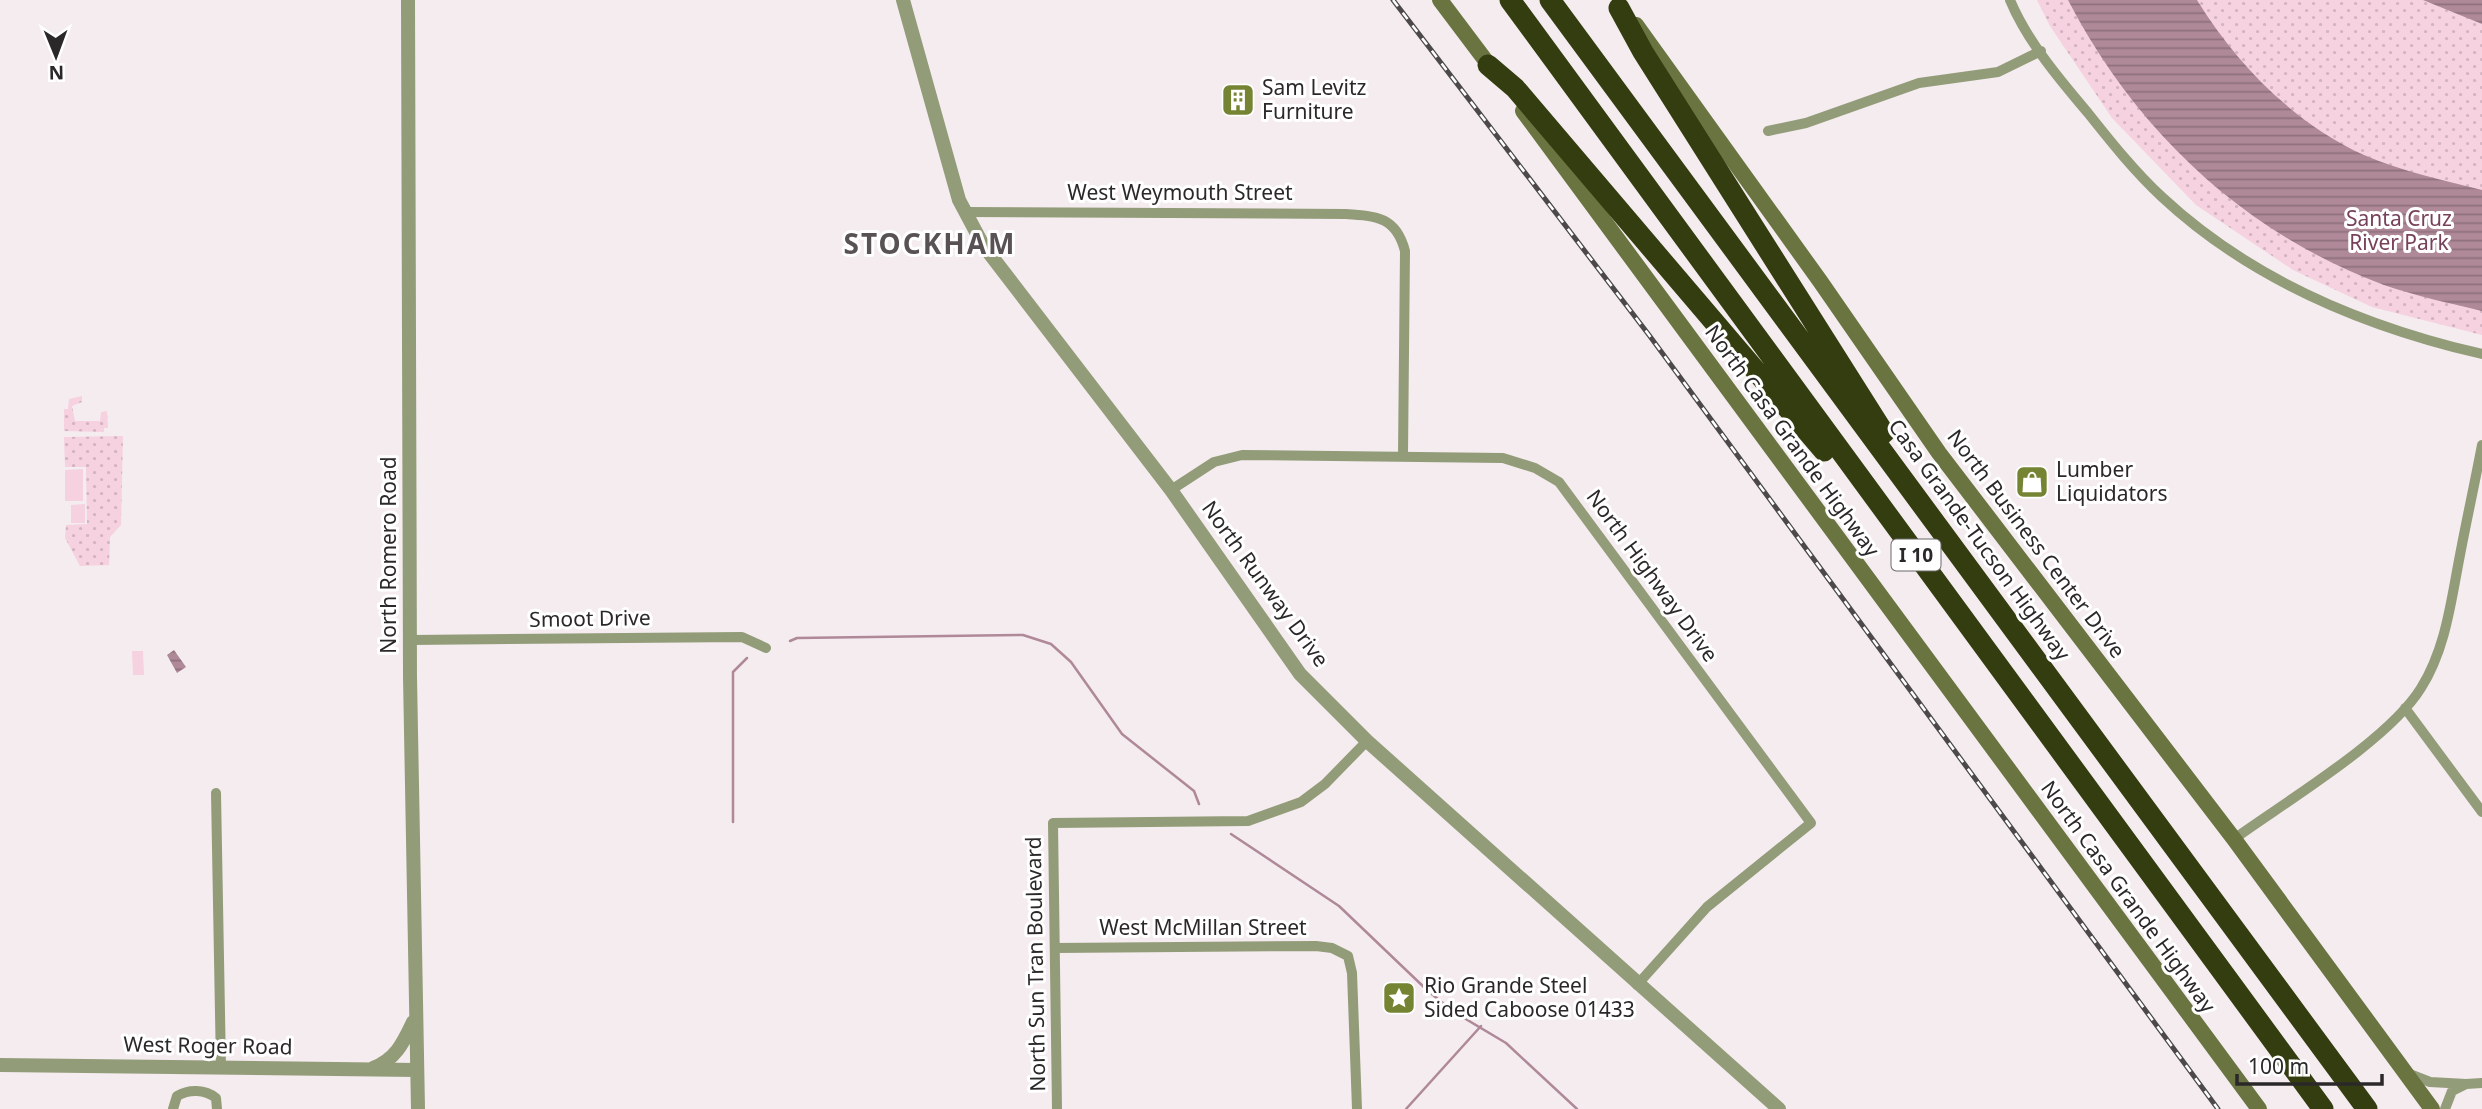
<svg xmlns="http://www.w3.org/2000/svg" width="2482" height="1109" viewBox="0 0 2482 1109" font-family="'Noto Sans',sans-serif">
  <defs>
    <pattern id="grass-dots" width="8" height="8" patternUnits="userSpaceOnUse" patternTransform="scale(1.75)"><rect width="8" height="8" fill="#f6d1df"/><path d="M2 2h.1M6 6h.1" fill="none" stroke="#d3b3bf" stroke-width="1.8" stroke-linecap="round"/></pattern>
    <pattern id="water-rules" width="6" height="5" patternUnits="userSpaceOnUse" patternTransform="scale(1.75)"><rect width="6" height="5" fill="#af8998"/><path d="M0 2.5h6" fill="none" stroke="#8f707c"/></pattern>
  </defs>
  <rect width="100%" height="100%" fill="#f4ecef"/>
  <!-- grass -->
  <path fill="url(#grass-dots)" d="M2037,0H2482V335L2372,307L2293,270L2196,205L2112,118L2050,26Z
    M82,396V402L72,406L75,421H100L101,412L107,411L108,428H104V432L64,431V409H68L69,399Z
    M123,436L121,525L110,537L109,565L80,566L65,538L66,525L87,524L86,467H65L64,437Z"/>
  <!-- garden -->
  <path fill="#f6d1df" d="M83,469V501H65V470Z
    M85,504V523H71V505Z
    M132,651H143L144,675H133Z"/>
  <!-- water -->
  <path fill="url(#water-rules)" d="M2068,0H2197C2236,64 2295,124 2364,155C2401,171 2442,180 2482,190V311C2449,303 2416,296 2384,285C2244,233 2136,131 2068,0Z
    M2423,0H2482V24Z
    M174,650L186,667L177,673L167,655Z"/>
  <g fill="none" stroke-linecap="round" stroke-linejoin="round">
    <!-- stream -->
    <path stroke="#af8998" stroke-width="2.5" d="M790,641L797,638L1023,635L1051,644L1071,662L1122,734L1194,791L1199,804
      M733,822V672L747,658
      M1231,834L1339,906L1428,991L1454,1012L1506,1043L1577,1109
      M1406,1109L1481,1026"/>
    <!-- minor -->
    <path stroke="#939c79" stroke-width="10" d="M2010,0C2027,41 2060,80 2088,113C2111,142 2135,172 2162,197C2251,280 2365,327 2482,354
      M1768,131L1806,123L1919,83L1998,72L2041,51
      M966,212L1345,214C1377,216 1396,217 1405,251L1403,455
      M1171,490L1214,462L1242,455L1503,458L1535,468L1559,482L1811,823L1707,907L1637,985
      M411,640L742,637L766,648
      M2405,708L2482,812
      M216,793L221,1068
      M2234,839C2285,802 2389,740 2421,688C2446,648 2451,601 2460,555C2467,518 2475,482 2482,445
      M1055,948L1316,946L1332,948L1348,956L1352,973L1357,1109
      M2407,1073L2430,1082L2466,1084L2452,1091L2445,1109
      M2466,1084L2482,1083
      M173,1109L177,1096C189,1089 205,1089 216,1098L217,1109
      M1057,1109L1053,823L1248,821L1301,802L1325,784L1367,741"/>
    <!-- tertiary -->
    <path stroke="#939c79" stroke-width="14" d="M408,0L410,677L418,1109
      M903,0L959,200L983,245L1171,490L1300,674L1367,741L1779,1109
      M0,1065L416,1070
      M373,1068C396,1059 403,1043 413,1022"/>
    <!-- secondary -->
    <path stroke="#697440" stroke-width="16" d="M1440,0L1495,73
      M1636,25L1820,281L1939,453L2234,839L2432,1109
      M1523,111L2259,1109"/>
    <!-- motorway -->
    <path stroke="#343d10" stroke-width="21" d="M1510,0L2323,1109
      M1550,0L2367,1109
      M1619,8L1643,52L1884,433
      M1488,65L1515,88L1824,451"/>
    <defs>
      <path id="rail" d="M1393,0L1649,335L2218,1109
        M1393,993L1405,1004"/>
    </defs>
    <!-- rail casing -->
    <use href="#rail" stroke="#4d494a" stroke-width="5"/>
    <!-- rail -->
    <use href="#rail" stroke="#fff" stroke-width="2.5" stroke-dasharray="8" stroke-linecap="butt"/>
  </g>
  <!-- icons -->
  <defs>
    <symbol id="building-square" viewBox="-11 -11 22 22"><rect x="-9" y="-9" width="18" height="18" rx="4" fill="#758433" stroke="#fff"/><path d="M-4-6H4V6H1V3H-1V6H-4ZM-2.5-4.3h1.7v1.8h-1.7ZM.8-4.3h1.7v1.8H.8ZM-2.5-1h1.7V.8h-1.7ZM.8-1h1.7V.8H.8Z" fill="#fff"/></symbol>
    <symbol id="shop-square" viewBox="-11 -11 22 22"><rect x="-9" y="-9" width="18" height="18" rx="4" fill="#758433" stroke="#fff"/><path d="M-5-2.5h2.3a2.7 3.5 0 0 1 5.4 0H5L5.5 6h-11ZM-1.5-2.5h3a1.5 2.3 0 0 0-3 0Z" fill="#fff"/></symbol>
    <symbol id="sight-square" viewBox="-11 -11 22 22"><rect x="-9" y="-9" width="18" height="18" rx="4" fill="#758433" stroke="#fff"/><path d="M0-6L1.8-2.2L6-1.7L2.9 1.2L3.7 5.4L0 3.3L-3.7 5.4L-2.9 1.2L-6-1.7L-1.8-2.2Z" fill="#fff"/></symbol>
  </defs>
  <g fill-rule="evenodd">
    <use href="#building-square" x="1219" y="81" width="38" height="38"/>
    <use href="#shop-square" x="2013" y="463" width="38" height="38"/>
    <use href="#sight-square" x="1380" y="979" width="38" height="38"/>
  </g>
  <g text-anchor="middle" stroke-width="6" stroke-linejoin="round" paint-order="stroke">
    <!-- shield labels -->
    <rect fill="#fff" stroke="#6b6869" stroke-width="2" x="1891.5" y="539.5" width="49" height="31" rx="5"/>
    <g font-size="19" font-weight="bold" fill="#2b2829">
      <text x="1916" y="562">I 10</text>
    </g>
    <!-- poi labels -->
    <g font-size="21" fill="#2b2829" stroke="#fff" text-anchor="start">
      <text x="1262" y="95">Sam Levitz<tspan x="1262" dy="24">Furniture</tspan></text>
      <text x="2056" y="477">Lumber<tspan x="2056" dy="24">Liquidators</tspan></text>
      <text x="1424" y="993">Rio Grande Steel<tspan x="1424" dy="24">Sided Caboose 01433</tspan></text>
    </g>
    <!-- street labels -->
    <g font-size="21" fill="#2b2829" stroke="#fff">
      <text x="1180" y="200">West Weymouth Street</text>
      <text transform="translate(1792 441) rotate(54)" y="7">North Casa Grande Highway</text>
      <text transform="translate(1979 540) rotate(54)" y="7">Casa Grande-Tucson Highway</text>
      <text transform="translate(2036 544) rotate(53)" y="7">North Business Center Drive</text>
      <text transform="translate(389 555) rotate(-90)" y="7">North Romero Road</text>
      <text transform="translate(1652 576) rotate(54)" y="7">North Highway Drive</text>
      <text transform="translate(1265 584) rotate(54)" y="7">North Runway Drive</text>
      <text transform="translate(590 619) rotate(-1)" y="7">Smoot Drive</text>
      <text transform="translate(2128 897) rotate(54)" y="7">North Casa Grande Highway</text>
      <text x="1203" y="935">West McMillan Street</text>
      <text transform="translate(1036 964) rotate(-91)" y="7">North Sun Tran Boulevard</text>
      <text transform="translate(208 1046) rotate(1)" y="7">West Roger Road</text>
    </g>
    <!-- park labels -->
    <g font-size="21" fill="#774159" stroke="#fff">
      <text x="2399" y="226">Santa Cruz<tspan x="2399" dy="24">River Park</tspan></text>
    </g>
    <!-- district labels -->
    <g font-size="28" font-weight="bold" letter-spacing="2" fill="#595255" stroke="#fff">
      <text x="930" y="254">STOCKHAM</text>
    </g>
  </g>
  <!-- north arrow -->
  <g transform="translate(56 56) rotate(179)" stroke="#ffffff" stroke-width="5" paint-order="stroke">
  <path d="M0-5L12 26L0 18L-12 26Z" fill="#2b2829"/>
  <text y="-10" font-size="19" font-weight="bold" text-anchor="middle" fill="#2b2829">N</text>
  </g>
  <!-- scale -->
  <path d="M2237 1074v10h145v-10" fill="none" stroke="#2b2829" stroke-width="3.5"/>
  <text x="2248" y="1074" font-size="21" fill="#2b2829" stroke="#ffffff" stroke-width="5" paint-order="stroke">100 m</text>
</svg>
